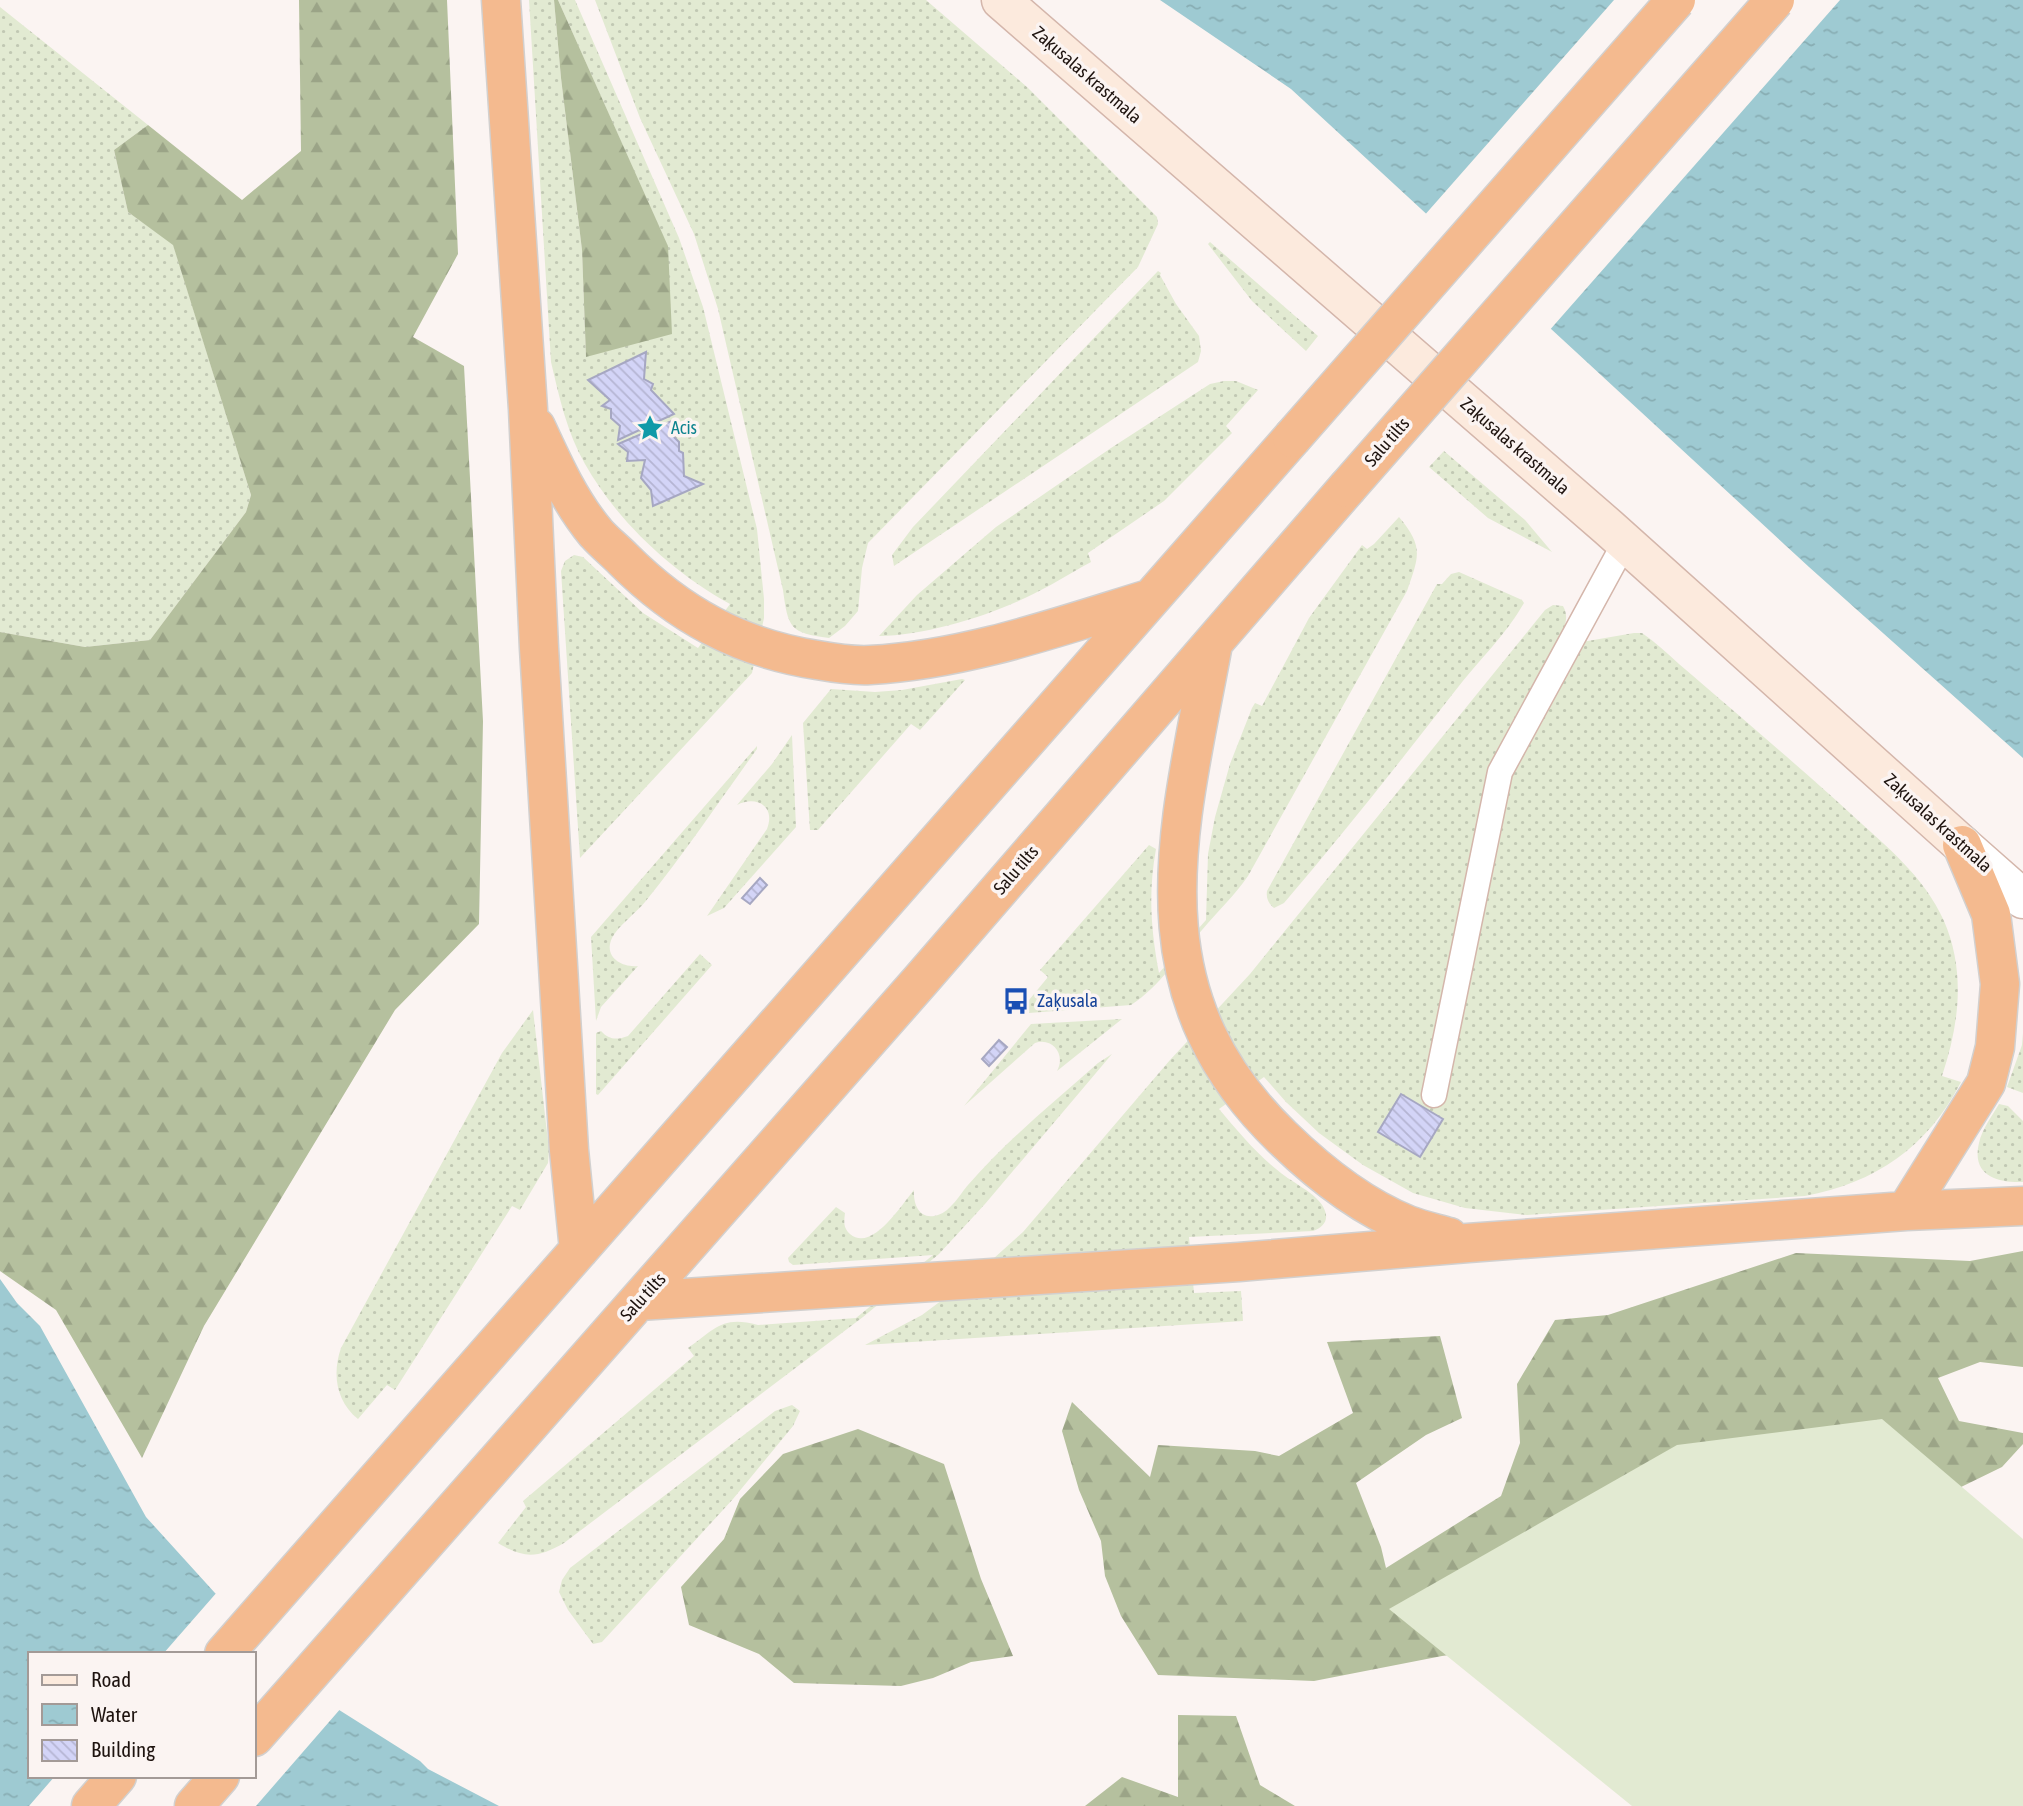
<svg xmlns="http://www.w3.org/2000/svg" width="2023" height="1806" viewBox="0 0 2023 1806" font-family="'Asap Condensed',sans-serif">
  <defs>
    <pattern id="grass-dots" width="8" height="8" patternUnits="userSpaceOnUse" patternTransform="scale(1.75)"><rect width="8" height="8" fill="#e2ead2"/><path d="M2 2h.1M6 6h.1" fill="none" stroke="#c1c8b3" stroke-width="1.8" stroke-linecap="round"/></pattern>
    <pattern id="forest-firs" width="22" height="20" patternUnits="userSpaceOnUse" patternTransform="scale(1.75)"><rect width="22" height="20" fill="#b5c09e"/><path d="M5 1l3.5 6h-7zM16 11l3.5 6h-7z" fill="#9ba487"/></pattern>
    <pattern id="water-ripples" width="26" height="14" patternUnits="userSpaceOnUse" patternTransform="scale(1.75)"><rect width="26" height="14" fill="#9ecad2"/><path d="M2 4q2-2 4 0t4 0M15 11q2-2 4 0t4 0" fill="none" stroke="#88adb3"/></pattern>
    <pattern id="building-back-hatch" width="6" height="6" patternUnits="userSpaceOnUse" patternTransform="scale(1.75)"><rect width="6" height="6" fill="#d3d4f7"/><path d="M-1 5l2 2M0 0l6 6M5-1l2 2" fill="none" stroke="#b5b5d3"/></pattern>
  </defs>
  <rect width="100%" height="100%" fill="#fbf4f2"/>
  <!-- grass -->
  <path fill="url(#grass-dots)" fill-rule="evenodd" d="M529,0H554L561,78L582,250L586,357L668,247L558,0H575L679,238L703,307L757,529L764,599V618L752,673L580,858L561,571L565,561L574,555L583,557L643,613L698,648L730,604C672,572 618,522 585,464C567,433 559,396 551,362ZM646,352L644,379L653,383L651,390L674,414L618,439L620,426L611,418V409L603,406L610,400L588,380ZM674,421L673,436L679,442V451L683,453L684,476L702,484L651,490L641,478L645,460L628,461V452L619,444Z
    M595,0H926L1027,87L1157,217L1158,224L1138,267L868,543L862,568L858,611L845,626L829,638C790,633 788,628 783,590L718,309L694,234L640,118Z
    M0,7L148,125L114,150L128,212L173,244L251,495L246,512L150,640L85,647L0,632Z
    M1210,242L1318,336L1306,351L1252,301L1208,244Z
    M1158,271L1161,273L1160,275L1176,304L1199,336L1201,351L1198,362L894,566L892,555L913,527Z
    M1224,381H1236L1258,390L1226,426L1232,433L1164,501L1088,553L1091,562C1069,574 1047,588 1025,598C986,617 922,636 879,636L917,595L996,527L1111,448L1210,384Z
    M1444,451L1525,520L1552,552L1488,518L1429,467Z
    M1399,517C1424,547 1419,556 1407,591L1248,876C1235,895 1218,911 1202,930C1180,955 1159,987 1131,1005L1029,1013V1000L1048,977L1040,970L1149,845L1156,849C1148,893 1151,930 1159,973L1206,920L1208,854L1215,817L1230,764L1252,708L1255,703L1262,706L1309,618L1362,545L1367,549L1374,544Z
    M1459,572L1522,600L1524,603C1506,635 1477,662 1455,691C1399,763 1343,834 1284,903L1274,908C1268,903 1266,898 1267,891L1437,584H1442L1451,574Z
    M1553,605L1563,606C1568,615 1566,621 1564,629L1510,777L1582,642L1634,633H1642C1655,642 1667,653 1679,664C1698,680 1716,696 1735,712C1774,746 1813,779 1851,814C1886,846 1924,876 1944,921C1966,972 1959,1025 1942,1076L1961,1082C1928,1147 1875,1183 1805,1196L1527,1215L1465,1208L1413,1193L1363,1165L1319,1133L1286,1102L1264,1077L1219,1109C1242,1136 1264,1163 1294,1182C1304,1189 1321,1198 1325,1211C1329,1221 1322,1228 1313,1231L1189,1237L1194,1293L1241,1291L1243,1321L865,1345L922,1315L973,1277L1023,1232L1170,1060L1250,974L1545,610ZM1401,1094L1443,1119L1420,1157L1378,1132Z
    M962,679L965,680L920,730L911,724L818,830H810L803,723L831,689L875,692L902,690Z
    M792,735L796,827L724,908L707,916L767,829C776,806 756,795 737,805L772,764Z
    M757,746V749C720,800 685,853 645,902C636,913 618,926 612,938C603,957 622,968 638,966L601,1007L596,1021L591,937Z
    M700,954L712,965L598,1095L596,1094V1033L601,1031C609,1040 617,1040 628,1036Z
    M533,1010L549,1150L548,1163L520,1210L512,1206L395,1390L387,1385L358,1419C336,1401 332,1374 341,1348L502,1053Z
    M1122,1019L1057,1071C1066,1055 1053,1037 1035,1043L964,1106L1031,1024Z
    M2023,1033V1093L2007,1087L2022,1045Z
    M1112,1054L985,1204L939,1254L863,1317L564,1543C538,1558 524,1559 498,1543L526,1507L523,1501L694,1356L688,1348C715,1329 722,1315 758,1325L856,1318L933,1255L793,1265L789,1262L788,1258L836,1207L845,1213C844,1221 843,1228 850,1234C872,1253 902,1204 914,1190C913,1205 920,1221 938,1215C951,1211 960,1194 968,1185C1007,1140 1054,1102 1098,1063Z
    M1999,1104L2008,1106L2023,1121V1182C1998,1183 1971,1176 1979,1143C1982,1129 1992,1116 1999,1104Z
    M792,1405L800,1411L793,1426L733,1499L602,1642L593,1644L568,1610L559,1592L562,1580L570,1568L775,1411Z"/>
  <!-- forest -->
  <path fill="url(#forest-firs)" d="M299,0H447L458,254L413,337L464,366L483,721L479,924L395,1010L204,1326L142,1458L56,1310L0,1271V632L85,647L150,640L246,512L251,495L173,245L128,212L114,150L148,125L242,200L301,151Z
    M554,0H558L668,246L672,334L586,357L582,250L561,78Z
    M2023,1251V1367L1980,1362L1938,1378L1959,1421L2023,1433V1444L2002,1467L1959,1488L1555,1641L1442,1656L1314,1681L1158,1675L1121,1616L1105,1576L1101,1541L1079,1490L1062,1431L1072,1402L1150,1477L1158,1445L1255,1451L1279,1456L1353,1413L1327,1342L1440,1336L1462,1418L1426,1435L1356,1483L1381,1547L1386,1568L1501,1496L1520,1443L1517,1384L1555,1320L1608,1315L1796,1253L1970,1261Z
    M858,1429L944,1464L981,1579L1013,1656L971,1662L933,1678L901,1686L794,1683L759,1654L689,1625L681,1587L724,1539L740,1499L783,1454Z
    M1178,1715L1236,1716L1260,1785L1295,1806H1085L1122,1777L1178,1797Z"/>
  <!-- garden -->
  <path fill="#e2ead2" d="M1882,1419L2023,1539V1806H1632L1389,1609L1677,1445Z"/>
  <!-- water -->
  <path fill="url(#water-ripples)" fill-rule="evenodd" d="M1160,0H2023V758L1809,567L1291,89Z
    M0,1279L17,1303L40,1326L146,1517L215,1593L336,1708L420,1761L428,1769L499,1806H0ZM30,1654H254V1776H30Z"/>
  <!-- pier -->
  <path fill="#fbf4f2" d="M1614,0H1840L1548,332L1423,217Z
    M218,1591L342,1707L256,1806H29L55,1776H254V1654H163Z"/>
  <!-- building -->
  <path fill="url(#building-back-hatch)" stroke="#a6a7c2" stroke-width="2" d="M646,352L644,379L653,384L651,390L674,414L618,440L620,426L611,418V409L602,406L610,400L588,380Z
    M674,420L673,436L679,442V451L683,453L684,476L703,484L653,506L651,490L641,478L645,460L627,461L628,452L618,444Z
    M760,878L767,885L750,904L742,898Z
    M999,1040L1007,1047L989,1066L982,1059Z
    M1401,1094L1443,1119L1420,1157L1378,1132Z"/>
  <g fill="none" stroke-linecap="round" stroke-linejoin="round">
    <defs>
      <path id="lane" d="M1434,1095L1500,772L1625,542"/>
      <path id="street" d="M1962,845L2023,899"/>
      <path id="secondary" d="M1001,0L1609,528L1962,845"/>
      <path id="highway" d="M501,0L528,409L539,648L569,1150L579,1250
        M536,427C553,464 570,502 596,533C604,542 614,550 623,559C678,614 739,648 817,660C834,663 853,666 870,665C965,660 1058,627 1149,599
        M1213,644C1179,828 1129,989 1282,1137C1318,1172 1360,1206 1408,1225C1421,1230 1435,1233 1449,1237
        M1906,1211L2023,1206
        M639,1301L1239,1262L1468,1243L1906,1211L1986,1083L1995,1047L2000,984L1991,914L1962,845
        M224,1654L1292,438
        M254,1737L921,980L1347,488
        M91,1806L117,1776
        M194,1806L220,1776"/>
    </defs>
    <!-- lane casing -->
    <use href="#lane" stroke="#d4b6ab" stroke-width="27"/>
    <!-- street casing -->
    <use href="#street" stroke="#d4b6ab" stroke-width="41"/>
    <!-- secondary casing -->
    <use href="#secondary" stroke="#d4b6ab" stroke-width="41"/>
    <!-- highway casing -->
    <use href="#highway" stroke="#d2d0cf" stroke-width="41"/>
    <!-- lane -->
    <use href="#lane" stroke="#fff" stroke-width="24"/>
    <!-- street -->
    <use href="#street" stroke="#fff" stroke-width="38"/>
    <!-- secondary -->
    <use href="#secondary" stroke="#fceadd" stroke-width="38"/>
    <!-- highway -->
    <use href="#highway" stroke="#f4ba8f" stroke-width="38"/>
    <defs>
      <path id="highway-bridge" d="M1292,438L1676,0
        M1347,488L1775,0"/>
    </defs>
    <!-- highway-bridge casing -->
    <use href="#highway-bridge" stroke="#d2d0cf" stroke-width="41" stroke-linecap="butt"/>
    <!-- highway-bridge -->
    <use href="#highway-bridge" stroke="#f4ba8f" stroke-width="38"/>
  </g>
  <!-- icons -->
  <defs>
    <symbol id="sight-bare" viewBox="-9 -9 18 18"><path d="M0-6L1.8-2.2L6-1.7L2.9 1.2L3.7 5.4L0 3.3L-3.7 5.4L-2.9 1.2L-6-1.7L-1.8-2.2Z" fill="#0f9aa8" stroke="#fbf4f2" stroke-width="2.5" paint-order="stroke"/></symbol>
    <symbol id="bus-bare" viewBox="-9 -9 18 18"><path d="M-5-6H5V4H4V6H2V4H-2V6H-4V4H-5ZM-3.5-4V0h7V-4ZM-3.5 1.2v1.5H-2V1.2ZM2 1.2v1.5H3.5V1.2Z" fill="#1a4fb4" stroke="#fbf4f2" stroke-width="2.5" paint-order="stroke"/></symbol>
  </defs>
  <g fill-rule="evenodd">
    <use href="#sight-bare" x="631" y="409" width="38" height="38"/>
    <use href="#bus-bare" x="997" y="982" width="38" height="38"/>
  </g>
  <g text-anchor="middle" stroke-width="7" stroke-linejoin="round" paint-order="stroke">
    <!-- street labels -->
    <g font-size="18" fill="#1e130f" stroke="#fbf4f2">
      <text transform="translate(1087 75) rotate(41)" y="6">Zaķusalas krastmala</text>
      <text transform="translate(1387 442) rotate(-49)" y="6">Salu tilts</text>
      <text transform="translate(1515 446) rotate(41)" y="6">Zaķusalas krastmala</text>
      <text transform="translate(1938 823) rotate(42)" y="6">Zaķusalas krastmala</text>
      <text transform="translate(1016 870) rotate(-49)" y="6">Salu tilts</text>
      <text transform="translate(643 1297) rotate(-48)" y="6">Salu tilts</text>
    </g>
    <!-- culture labels -->
    <g font-size="18" fill="#0d838f" stroke="#fbf4f2" text-anchor="start">
      <text x="671" y="434">Acis</text>
    </g>
    <!-- transit labels -->
    <g font-size="18" fill="#164399" stroke="#fbf4f2" text-anchor="start">
      <text x="1037" y="1007">Zaķusala</text>
    </g>
  </g>
  <!-- legend -->
  <rect x="28" y="1652" width="228" height="126" fill="#fbf4f2" stroke="#a39a97" stroke-width="2"/>
  <rect x="42" y="1675" width="35" height="10" fill="#fceadd" stroke="#a39a97" stroke-width="2"/>
  <text x="91" y="1687" font-size="21" fill="#1e130f">Road</text>
  <rect x="42" y="1704" width="35" height="21" fill="url(#water-ripples)" stroke="#a39a97" stroke-width="2"/>
  <text x="91" y="1722" font-size="21" fill="#1e130f">Water</text>
  <rect x="42" y="1740" width="35" height="21" fill="url(#building-back-hatch)" stroke="#a39a97" stroke-width="2"/>
  <text x="91" y="1757" font-size="21" fill="#1e130f">Building</text>
</svg>
